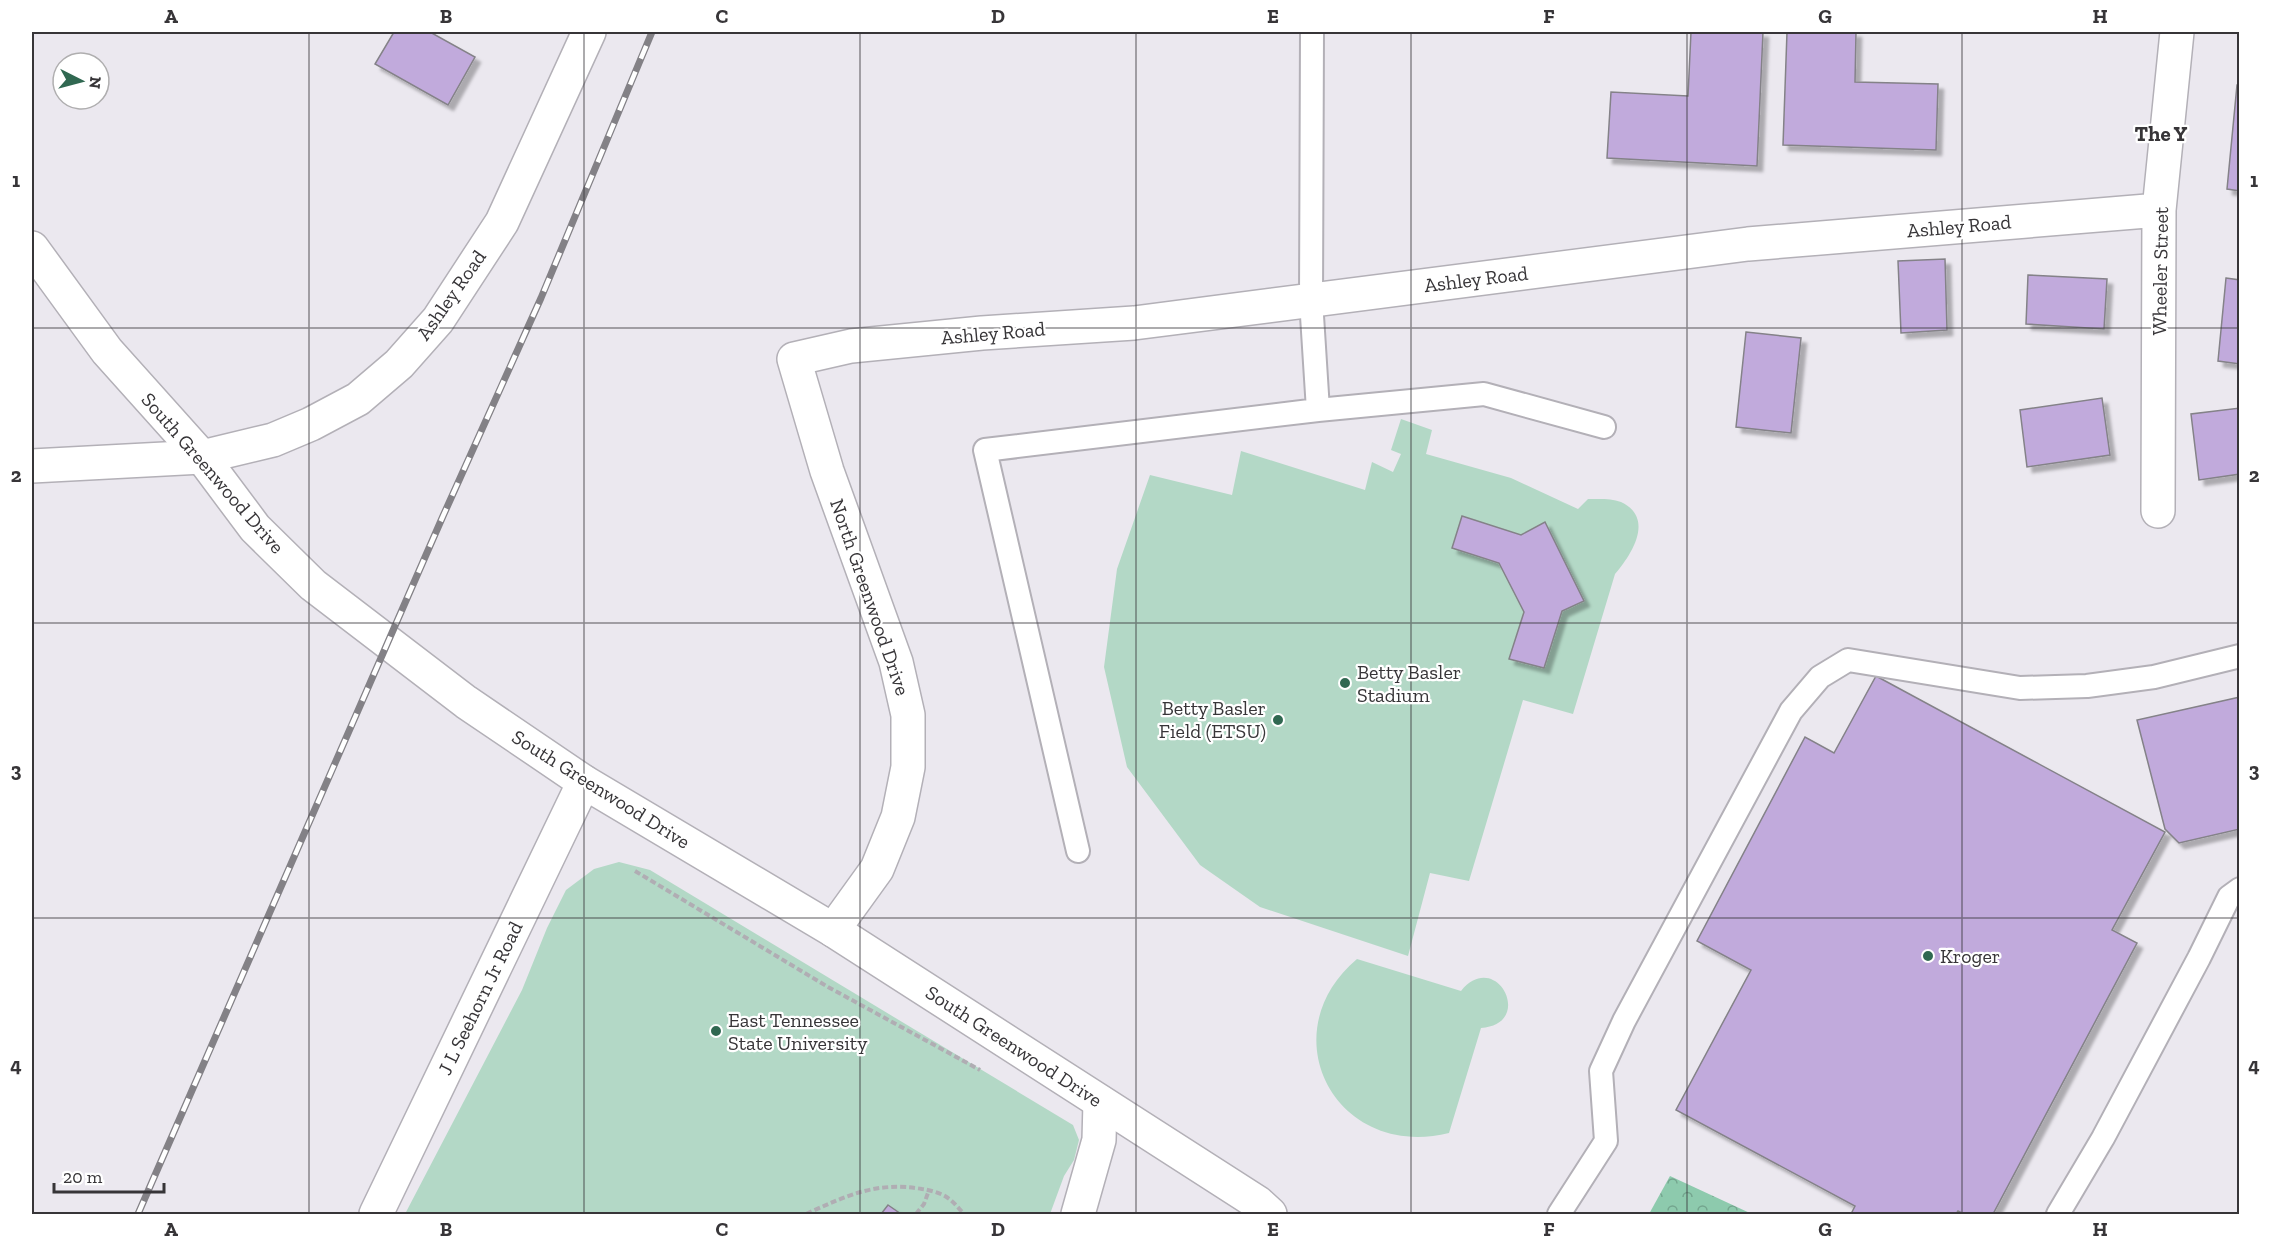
<svg xmlns="http://www.w3.org/2000/svg" width="2271" height="1246" viewBox="0 0 2271 1246" font-family="'Zilla Slab',serif">
  <defs>
    <pattern id="forest-crowns" width="20" height="18" patternUnits="userSpaceOnUse" patternTransform="scale(1.5)"><rect width="20" height="18" fill="#8dcaad"/><path d="M2 6a3 3 0 1 1 6 0M12 15a3 3 0 1 1 6 0" fill="none" stroke="#74a58e"/></pattern>
    <filter id="shadow"><feDropShadow dx="5.5" dy="5.5" stdDeviation="1.5" flood-color="#0004"/></filter>
  </defs>
  <rect width="100%" height="100%" fill="#ebe8ef"/>
  <!-- green -->
  <path fill="#b3d8c6" d="M1401,419L1432,430L1426,454L1511,478L1578,509L1588,499C1598,499 1611,498 1621,502C1655,518 1632,554 1615,574L1573,714L1523,700L1469,881L1430,873L1408,956L1260,907L1200,865L1127,767L1104,667L1117,569L1150,475L1232,495L1241,451L1365,490L1372,462L1393,472L1401,454L1391,450Z
    M619,862L650,870L1073,1125L1079,1140L1074,1160L1064,1176L1050,1214H405L522,990L547,928L566,890L594,869Z
    M1357,959L1461,991C1496,948 1536,1024 1481,1028L1449,1133C1335,1161 1269,1033 1357,959Z"/>
  <!-- forest -->
  <path fill="url(#forest-crowns)" d="M1670,1176L1752,1214H1649Z"/>
  <!-- building -->
  <path fill="#c1aadc" stroke="#848288" stroke-width="1.5" filter="url(#shadow)" d="M394,32H430L475,57L448,105L375,64Z
    M1691,32H1763L1757,166L1607,158L1611,92L1688,96Z
    M1787,32H1856L1855,82L1938,84L1936,150L1783,145Z
    M2237,85H2240V191L2227,189Z
    M1945,259L1947,330L1901,333L1898,261Z
    M2028,275L2107,279L2104,329L2026,324Z
    M2226,278L2240,280V364L2218,361Z
    M1746,332L1801,338L1791,433L1736,427Z
    M2102,398L2110,455L2027,467L2020,410Z
    M2240,408V474L2199,480L2191,414Z
    M1462,516L1521,535L1545,522L1584,601L1562,611L1544,668L1509,659L1524,612L1499,563L1452,548Z
    M1876,676L2165,832L2112,930L2137,943L1993,1214H1964L1958,1211L1956,1214H1851L1855,1206L1676,1110L1751,970L1697,941L1805,737L1834,753Z
    M2240,697V829L2179,843L2165,829L2137,720Z
    M888,1205L901,1214H881Z"/>
  <g fill="none" stroke-linecap="round" stroke-linejoin="round">
    <defs>
      <path id="service" d="M1312,32L1311,300L1318,410L1484,394L1604,427
        M1078,851L985,450L1318,410
        M1559,1214L1606,1141L1601,1071L1624,1021L1791,711L1820,677L1848,660L2020,688L2087,686L2154,677L2240,656
        M2058,1214L2103,1138L2199,958L2229,897L2240,889"/>
      <path id="minor" d="M32,466L202,457L273,440L311,424L358,399L399,364L438,320L502,222L589,32
        M2158,511L2159,210L2177,32
        M833,930L877,869L898,817L908,767V715L896,662L827,471L794,359L851,346L982,333L1134,323L1748,244L2159,210
        M376,1214L584,782
        M1078,1214L1099,1140L1100,1102"/>
      <path id="tertiary" d="M32,248L107,351L202,457L255,528L313,585L466,702L584,782L833,930L1258,1203L1270,1214"/>
    </defs>
    <!-- service casing -->
    <use href="#service" stroke="#b3b0b7" stroke-width="26"/>
    <!-- minor casing -->
    <use href="#minor" stroke="#b3b0b7" stroke-width="36"/>
    <!-- tertiary casing -->
    <use href="#tertiary" stroke="#b3b0b7" stroke-width="36"/>
    <!-- path -->
    <path stroke="#b0adb3" stroke-width="4" stroke-dasharray="6 3" stroke-linecap="butt" d="M635,871L828,987L980,1070
      M806,1214C846,1196 876,1181 922,1189C930,1190 941,1193 948,1198C954,1202 959,1209 964,1214
      M916,1214L924,1204L929,1190"/>
    <!-- service -->
    <use href="#service" stroke="#fff" stroke-width="22"/>
    <!-- minor -->
    <use href="#minor" stroke="#fff" stroke-width="33"/>
    <!-- tertiary -->
    <use href="#tertiary" stroke="#fff" stroke-width="33"/>
    <defs>
      <path id="rail" d="M138,1214L443,516L541,298L652,32"/>
    </defs>
    <!-- rail casing -->
    <use href="#rail" stroke="#838186" stroke-width="7"/>
    <!-- rail -->
    <use href="#rail" stroke="#fff" stroke-width="4.5" stroke-dasharray="14" stroke-linecap="butt"/>
  </g>
  <!-- grid -->
  <path fill="none" stroke="#373538" stroke-width="1.5" stroke-opacity="0.55" d="M309,32V1214M584,32V1214M860,32V1214M1136,32V1214M1411,32V1214M1687,32V1214M1962,32V1214M32,328H2240M32,623H2240M32,918H2240"/>
  <!-- markers -->
  <g fill="#306851" stroke="#fff" stroke-width="2">
    <circle cx="1345" cy="683" r="6"/>
    <circle cx="1278" cy="720" r="6"/>
    <circle cx="1928" cy="956" r="6"/>
    <circle cx="716" cy="1031" r="6"/>
  </g>
  <g text-anchor="middle" stroke-width="4.5" stroke-linejoin="round" paint-order="stroke">
    <!-- street labels -->
    <g font-size="20" fill="#373538" stroke="#fff">
      <text transform="translate(1959 226) rotate(-5)" y="7">Ashley Road</text>
      <text transform="translate(2160 271) rotate(-89)" y="7">Wheeler Street</text>
      <text transform="translate(1476 279) rotate(-7)" y="7">Ashley Road</text>
      <text transform="translate(451 295) rotate(-55)" y="7">Ashley Road</text>
      <text transform="translate(993 333) rotate(-5)" y="7">Ashley Road</text>
      <text transform="translate(213 473) rotate(49)" y="7">South Greenwood Drive</text>
      <text transform="translate(870 597) rotate(71)" y="7">North Greenwood Drive</text>
      <text transform="translate(601 789) rotate(32)" y="7">South Greenwood Drive</text>
      <text transform="translate(480 998) rotate(-64)" y="7">J L Seehorn Jr Road</text>
      <text transform="translate(1014 1046) rotate(33)" y="7">South Greenwood Drive</text>
    </g>
    <!-- poi labels -->
    <g font-size="20" fill="#373538" stroke="#fff" text-anchor="start">
      <text x="1357" y="679">Betty Basler<tspan x="1357" dy="23">Stadium</tspan></text>
      <text x="1266" y="715" text-anchor="end">Betty Basler<tspan x="1266" dy="23">Field (ETSU)</tspan></text>
      <text x="1940" y="963">Kroger</text>
      <text x="728" y="1027">East Tennessee<tspan x="728" dy="23">State University</tspan></text>
    </g>
    <!-- neighbourhood labels -->
    <g font-size="21" font-weight="bold" fill="#373538" stroke="#fff">
      <text x="2161" y="141">The Y</text>
    </g>
  </g>
  <!-- border -->
  <rect width="2271" height="1246" fill="none" stroke="#ffffff" stroke-width="66"/>
  <!-- north arrow -->
  <g transform="translate(81 81) rotate(96)"><circle r="28" fill="#ffffff" stroke="#afaeaf" stroke-width="1.5"/>
  <path d="M0-4.5L10 22L0 15L-10 22Z" fill="#306851"/>
  <text y="-9" font-size="16" font-weight="bold" text-anchor="middle" fill="#373538">N</text>
  </g>
  <!-- scale -->
  <path d="M54 1183v9h110v-9" fill="none" stroke="#373538" stroke-width="3"/>
  <text x="63" y="1183" font-size="18" fill="#373538" stroke="#ffffff" stroke-width="4.5" paint-order="stroke">20 m</text>
  <rect x="33" y="33" width="2205" height="1180" fill="none" stroke="#373538" stroke-width="2"/>
  <g font-size="20" text-anchor="middle" font-weight="bold" fill="#373538">
    <text x="171" y="23">A</text>
    <text x="446" y="23">B</text>
    <text x="722" y="23">C</text>
    <text x="998" y="23">D</text>
    <text x="1273" y="23">E</text>
    <text x="1549" y="23">F</text>
    <text x="1825" y="23">G</text>
    <text x="2100" y="23">H</text>
    <text x="16" y="187">1</text>
    <text x="2254" y="187">1</text>
    <text x="16" y="482">2</text>
    <text x="2254" y="482">2</text>
    <text x="16" y="777">3</text>
    <text x="2254" y="777">3</text>
    <text x="16" y="1072">4</text>
    <text x="2254" y="1072">4</text>
    <text x="171" y="1236">A</text>
    <text x="446" y="1236">B</text>
    <text x="722" y="1236">C</text>
    <text x="998" y="1236">D</text>
    <text x="1273" y="1236">E</text>
    <text x="1549" y="1236">F</text>
    <text x="1825" y="1236">G</text>
    <text x="2100" y="1236">H</text>
  </g>
</svg>
